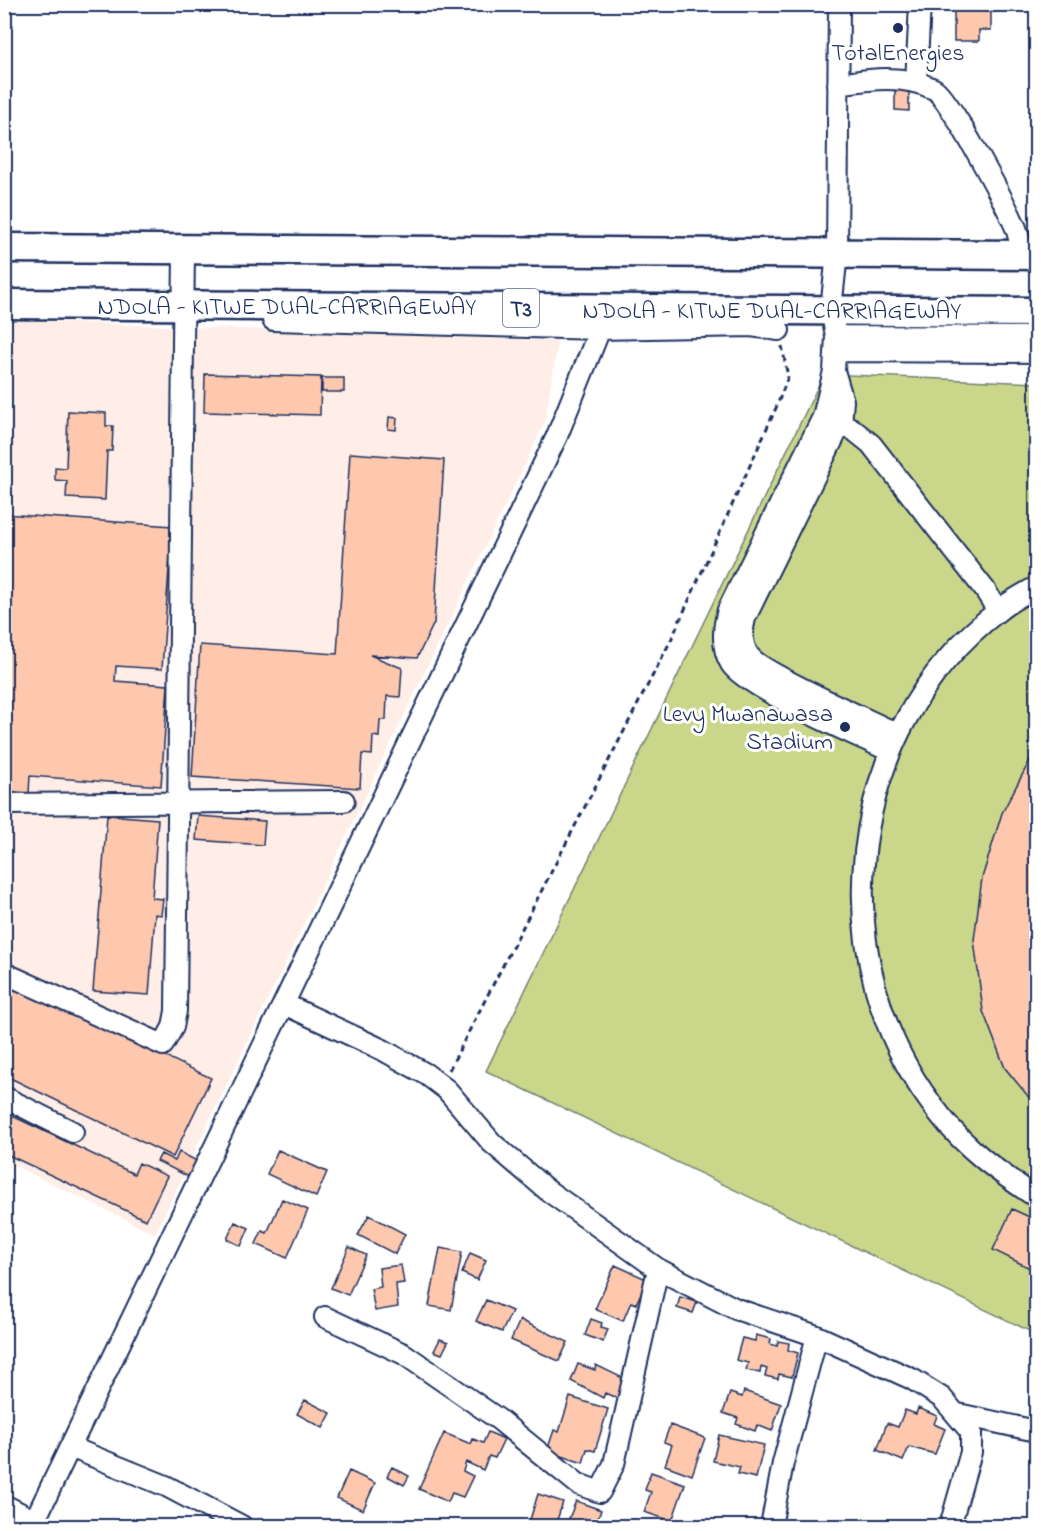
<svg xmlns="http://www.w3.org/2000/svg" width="1041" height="1531" viewBox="0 0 1041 1531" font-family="'Indie Flower',sans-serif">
  <rect width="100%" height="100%" fill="#fff"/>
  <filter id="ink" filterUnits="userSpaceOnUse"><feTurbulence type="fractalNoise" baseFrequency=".0167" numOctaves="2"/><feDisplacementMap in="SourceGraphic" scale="12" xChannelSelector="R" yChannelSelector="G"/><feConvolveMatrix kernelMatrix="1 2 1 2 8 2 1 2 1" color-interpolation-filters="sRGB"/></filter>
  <g filter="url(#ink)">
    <!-- built -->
    <path fill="#feeee7" d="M4,320L558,341L545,422L155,1234L5,1161Z"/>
    <!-- green -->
    <path fill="#cad78b" stroke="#728374" stroke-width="1.5" d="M824,374L1036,383V1334L486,1071Z"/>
    <!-- building -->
    <path fill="#fdc8ae" stroke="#1b2f5e" stroke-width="1.5" d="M954,4H991V30H979V41H954Z
      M895,89H909V111L895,110Z
      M205,374L321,377L320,415L204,412Z
      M322,378H344V392H322Z
      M68,411L106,413V426H113L112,451H107L105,500L66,498L67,481L55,480V467L66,468Z
      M389,417L397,418L396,430L388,429Z
      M350,453L444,460L434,623L417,658L370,655L402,668L400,697L387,696L386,720H380L379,737L373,736L372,755L362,754L360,788L192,777L200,645L337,654Z
      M4,514L172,526L162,669L116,666L115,681L168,685L161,786L30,776L29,793L4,791Z
      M1036,749V1106L1005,1068L983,1011L974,940L982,878L1002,813Z
      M107,815L158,819L152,898L163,899L161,915L155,914L149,995L93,991Z
      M198,816L265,821L263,845L196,840Z
      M4,979L211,1078L173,1157L4,1075Z
      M4,1112L134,1174L139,1163L167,1176L146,1220L4,1153Z
      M278,1150L327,1172L316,1197L267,1174Z
      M179,1152L199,1162L191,1178L157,1161L161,1154L175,1161Z
      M282,1199L308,1210L287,1258L256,1244L262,1231L267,1233Z
      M1012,1209L1036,1220V1271L993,1250Z
      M369,1215L405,1234L395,1254L358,1235Z
      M235,1222L249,1228L241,1246L227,1239Z
      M349,1247L366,1255L348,1295L331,1288Z
      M440,1248L462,1252L451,1310L429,1306Z
      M470,1253L486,1260L477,1280L462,1273Z
      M401,1265L404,1283L396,1284L398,1307L375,1311L371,1289L381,1287L379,1268Z
      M615,1265L653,1282L647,1295L641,1293L636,1304L631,1302L623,1321L595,1309Z
      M680,1297L697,1302L693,1313L677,1308Z
      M486,1300L512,1311L502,1332L476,1321Z
      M591,1319L602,1323L601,1327L608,1329L603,1342L585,1335Z
      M520,1320L568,1342L559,1361L511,1340Z
      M756,1335L771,1339L770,1344L777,1346L778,1341L789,1343L788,1350L798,1353L792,1377L779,1374L778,1379L765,1376L767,1369L761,1367L760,1373L746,1370L748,1363L736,1360L742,1338L755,1341Z
      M440,1339L448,1342L442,1354L434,1351Z
      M578,1364L595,1370L596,1365L629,1381L621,1400L605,1393L603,1398L571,1381Z
      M744,1391L781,1404L772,1431L757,1425L755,1431L736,1424L738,1418L723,1413L730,1393L742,1397Z
      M570,1397L608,1409L595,1451L587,1449L583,1463L547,1451L554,1430L559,1432Z
      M305,1400L331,1413L323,1428L297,1414Z
      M918,1408L937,1416L934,1424L945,1429L935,1454L909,1447L903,1461L877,1450L887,1423L898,1427L905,1410L916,1414Z
      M670,1425L705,1438L692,1475L665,1465L672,1445L664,1442Z
      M488,1432L504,1439L495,1458L489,1456L483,1470L466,1462L463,1471L473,1476L463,1497L452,1493L448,1502L419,1489L444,1433L471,1444L473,1439L483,1443Z
      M719,1435L764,1445L756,1478L738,1474L740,1467L713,1461Z
      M392,1467L409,1476L404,1485L387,1476Z
      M349,1471L375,1483L363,1510L337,1498Z
      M651,1472L685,1484L672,1521L644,1512L651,1492L645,1490Z
      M538,1494L563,1502L555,1526H528Z
      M576,1501L601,1510L595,1526H566Z"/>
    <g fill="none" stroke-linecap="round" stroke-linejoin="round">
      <defs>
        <path id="minor" d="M839,4L837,254L831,309L836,336L834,371L823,417L728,610C723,628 721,648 731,664C746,688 859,736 890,751
          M916,82L920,4
          M838,84C870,79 904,74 934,89C949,96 1007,207 1016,228C1019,237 1021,246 1023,255
          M273,320L599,329L751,326L779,330
          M836,336L1036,337
          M835,351L1036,352
          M835,374L843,401L841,423L745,618C742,630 741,643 748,654C758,672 872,721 897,734
          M829,419L851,428L871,444L985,590L998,611
          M1036,587C1024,594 1010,601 998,611C843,730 818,964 940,1115C966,1149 1001,1174 1036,1197
          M4,804L344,801
          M4,973L163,1045L173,1027L176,1011L184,249
          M284,1004L383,1050L426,1074L447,1090L492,1143L547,1190L658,1269L736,1309L817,1336L912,1379L942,1398L971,1432V1452L950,1526
          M4,1097L73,1132
          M325,1317L404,1354L498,1419L578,1484L600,1492L614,1464L658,1269
          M958,1414L1036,1431
          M70,1447L166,1486L242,1526
          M4,1505L35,1521
          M32,1526L557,436L608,309
          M771,1526L783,1463L817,1336"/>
        <path id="highway" d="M4,248L1036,255
          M4,304L1036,312"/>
      </defs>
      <!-- minor casing -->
      <use href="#minor" stroke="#1b2f5e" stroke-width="24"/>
      <!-- highway casing -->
      <use href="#highway" stroke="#1b2f5e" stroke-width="33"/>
      <!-- path -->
      <path stroke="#1b2f5e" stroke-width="3" stroke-dasharray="6 4.5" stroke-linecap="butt" d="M449,1070L671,640L776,408L788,377L782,346"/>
      <!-- minor -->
      <use href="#minor" stroke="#fff" stroke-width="20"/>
      <!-- highway -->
      <use href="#highway" stroke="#fff" stroke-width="28"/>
    </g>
  </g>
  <!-- markers -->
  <g fill="#1b2f5e" stroke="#fff" stroke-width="2">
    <circle cx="898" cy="28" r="6"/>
    <circle cx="845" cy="727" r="6"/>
  </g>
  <g text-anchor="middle" stroke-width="6" stroke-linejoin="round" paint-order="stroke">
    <!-- shield labels -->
    <rect fill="#fff" stroke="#5f6d8e" stroke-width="1.5" x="503" y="289" width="36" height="38" rx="4.5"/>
    <g font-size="22" font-weight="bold" fill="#1b2f5e">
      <text x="521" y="316">T3</text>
    </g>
    <!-- poi labels -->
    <g font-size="24" fill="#1b2f5e" stroke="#fff">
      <text x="898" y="60">TotalEnergies</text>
      <text x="833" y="721" text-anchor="end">Levy Mwanawasa<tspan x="833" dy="28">Stadium</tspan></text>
    </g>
    <!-- street labels -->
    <g font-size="24" fill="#1b2f5e" stroke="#fff">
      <text x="287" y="314">NDOLA - KITWE DUAL-CARRIAGEWAY</text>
      <text x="772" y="318">NDOLA - KITWE DUAL-CARRIAGEWAY</text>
    </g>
  </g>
  <!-- margin -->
  <rect width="1041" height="1531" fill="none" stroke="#fff" stroke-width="24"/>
  <rect x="12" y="12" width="1017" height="1507" fill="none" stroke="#1b2f5e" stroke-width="2" filter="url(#ink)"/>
</svg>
